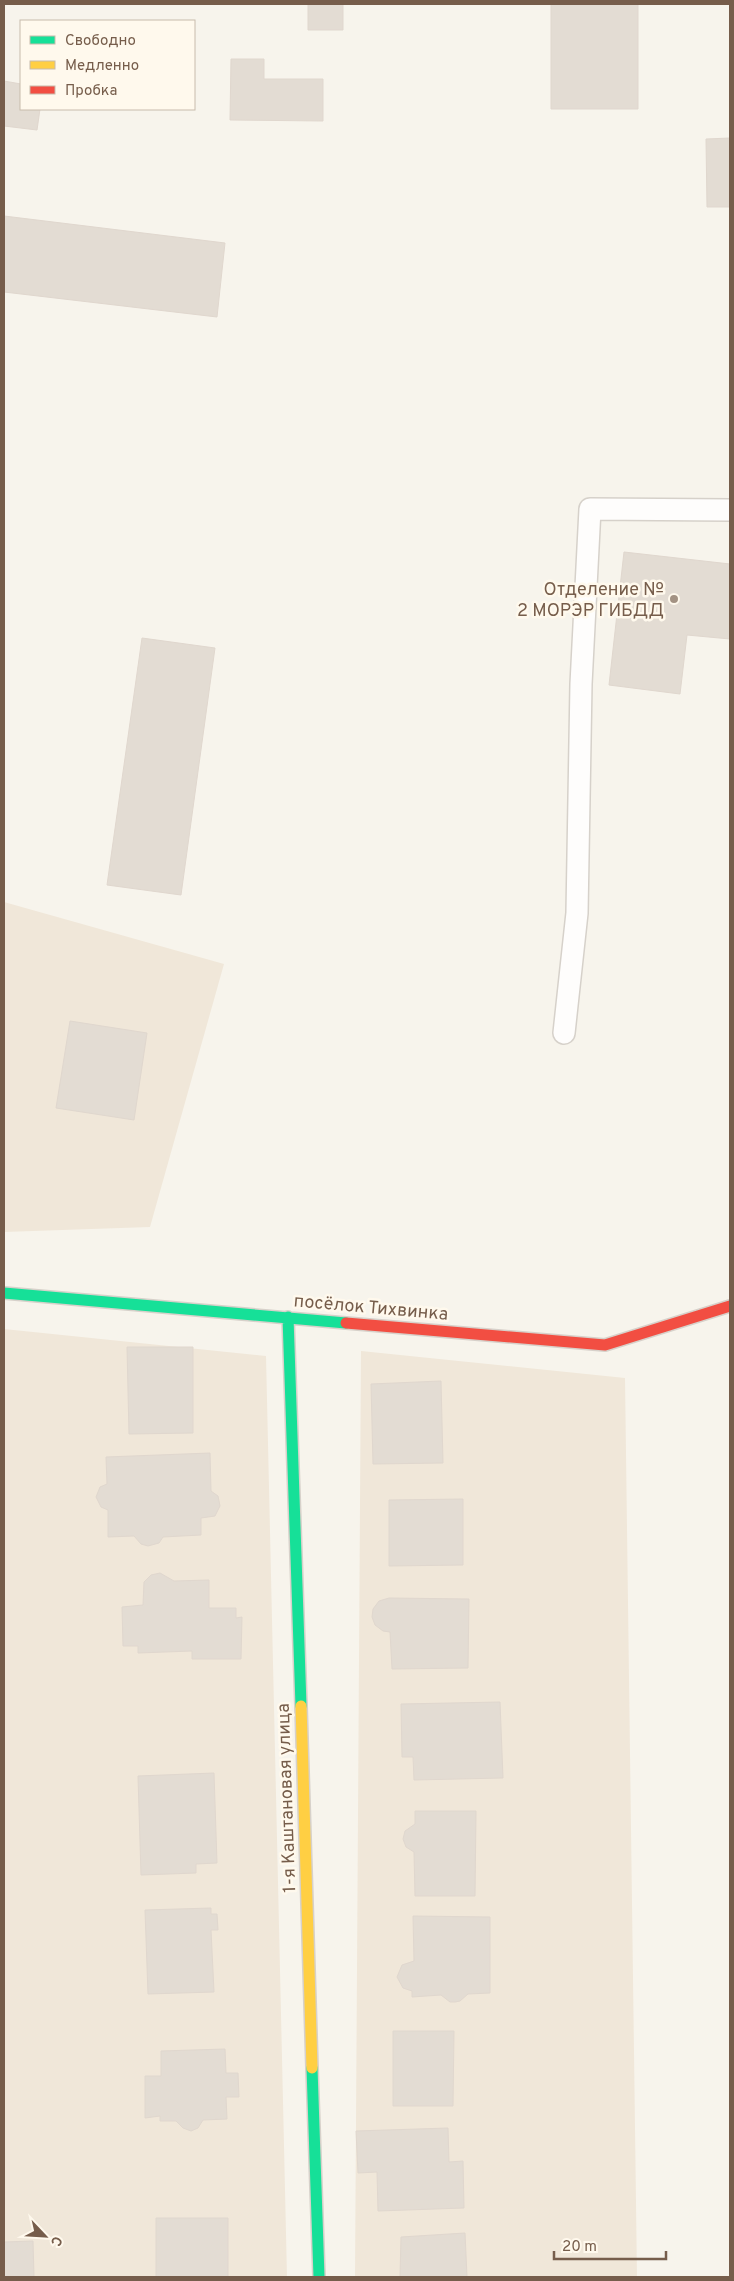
<svg xmlns="http://www.w3.org/2000/svg" width="734" height="2281" viewBox="0 0 734 2281" font-family="Overpass,sans-serif">
  <rect width="100%" height="100%" fill="#f7f4ec"/>
  <!-- residential -->
  <path fill="#f0e7d9" d="M4,902L224,964L150,1227L4,1232Z
    M4,1329L266,1356L287,2277H4Z
    M361,1351L625,1378L637,2277H355Z"/>
  <!-- building -->
  <path fill="#e3dcd3" stroke="#e0d7ce" d="M308,4H343V30H308Z
    M551,4H638V109H551Z
    M231,59H264V79H323V121L230,120Z
    M4,81L21,84V109H40L37,130L4,126Z
    M730,138V207H707L706,139Z
    M4,216L225,243L217,317L4,292Z
    M624,552L730,564V639L687,635L680,694L609,685Z
    M142,638L215,648L181,895L107,885Z
    M70,1021L147,1033L134,1120L56,1108Z
    M127,1347H193V1433L129,1434Z
    M441,1381L443,1463L373,1464L371,1384Z
    M210,1453L211,1491L218,1496L220,1506L215,1516L201,1518V1535L163,1537L159,1543L148,1546L141,1544L134,1536L108,1537V1510L101,1507L96,1497L100,1487L107,1484L106,1457Z
    M463,1499V1565L389,1566V1500Z
    M160,1573L174,1581L209,1580V1608H236V1618L242,1617L241,1659H192V1651L138,1653V1646H123L122,1607L143,1605L144,1582L151,1575Z
    M389,1598L469,1599L468,1668L392,1669L390,1632L383,1631L375,1625L372,1617L373,1609L379,1601Z
    M500,1702L503,1778L414,1780L413,1757H402L401,1704Z
    M214,1773L217,1863L196,1864V1873L141,1875L138,1776Z
    M415,1811H476L475,1896H415L414,1852L406,1847L403,1839L405,1831L415,1824Z
    M211,1908V1914H217L218,1930H211L214,1992L148,1994L145,1910Z
    M413,1916L490,1917V1993L468,1994L460,2001L455,2002H450L441,1995L412,1997V1991L403,1988L397,1977L402,1965L414,1961Z
    M393,2031H454L453,2106H393Z
    M225,2049L226,2073H238L239,2097H226L227,2119L203,2120L198,2128L191,2131L183,2128L176,2121H160V2116L145,2118V2076H161V2051Z
    M448,2128L449,2162L463,2161L464,2208L378,2211L377,2172L358,2173L356,2131Z
    M156,2218H228V2277H156Z
    M465,2233L467,2277H400L401,2237Z
    M33,2241L34,2277H4V2242Z"/>
  <g fill="none" stroke-linecap="round" stroke-linejoin="round">
    <defs>
      <path id="lane" d="M564,1033L577,913L581,684L590,509L730,510"/>
      <path id="fast" d="M4,1293L346,1323
        M288,1317L301,1706
        M312,2068L319,2277"/>
      <path id="slow" d="M301,1706L312,2068"/>
      <path id="jam" d="M346,1323L605,1345L730,1306"/>
    </defs>
    <!-- lane casing -->
    <use href="#lane" stroke="#d6d1ca" stroke-width="24"/>
    <!-- fast casing -->
    <use href="#fast" stroke="#d7d1ca" stroke-width="14"/>
    <!-- slow casing -->
    <use href="#slow" stroke="#d7d1ca" stroke-width="14"/>
    <!-- jam casing -->
    <use href="#jam" stroke="#d7d1ca" stroke-width="14"/>
    <!-- lane -->
    <use href="#lane" stroke="#fefdfc" stroke-width="21"/>
    <!-- fast -->
    <use href="#fast" stroke="#16e098" stroke-width="11"/>
    <!-- slow -->
    <use href="#slow" stroke="#ffcf43" stroke-width="11"/>
    <!-- jam -->
    <use href="#jam" stroke="#f24e42" stroke-width="11"/>
  </g>
  <!-- markers -->
  <circle fill="#a39283" stroke="#fff9ed" stroke-width="2" cx="674" cy="599" r="5"/>
  <g text-anchor="middle" stroke-width="5" stroke-linejoin="round" paint-order="stroke">
    <!-- poi labels -->
    <g font-size="18" fill="#765d4b" stroke="#fff9ed" text-anchor="end">
      <text x="664" y="595">Отделение №<tspan x="664" dy="21">2 МОРЭР ГИБДД</tspan></text>
    </g>
    <!-- street labels -->
    <g font-size="18" fill="#765d4b" stroke="#fff9ed">
      <text transform="translate(371 1307) rotate(5)" y="6">посёлок Тихвинка</text>
      <text transform="translate(286 1798) rotate(-92)" y="6">1-я Каштановая улица</text>
    </g>
  </g>
  <!-- border -->
  <rect width="734" height="2281" fill="none" stroke="#765d4b" stroke-width="10"/>
  <!-- legend -->
  <rect x="20" y="20" width="175" height="90" fill="#fff9ed" stroke="#c8bbac"/>
  <rect x="30" y="36" width="25" height="8" fill="#16e098" stroke="#c8bbac"/>
  <text x="65" y="45" font-size="15" fill="#765d4b">Свободно</text>
  <rect x="30" y="61" width="25" height="8" fill="#ffcf43" stroke="#c8bbac"/>
  <text x="65" y="70" font-size="15" fill="#765d4b">Медленно</text>
  <rect x="30" y="86" width="25" height="8" fill="#f24e42" stroke="#c8bbac"/>
  <text x="65" y="95" font-size="15" fill="#765d4b">Пробка</text>
  <!-- north arrow -->
  <g transform="translate(45 2236) rotate(115)" stroke="#fff9ed" stroke-width="4" paint-order="stroke">
  <path d="M0-4L9 19L0 12L-9 19Z" fill="#765d4b"/>
  <text y="-8" font-size="14" font-weight="bold" text-anchor="middle" fill="#765d4b">С</text>
  </g>
  <!-- scale -->
  <path d="M554 2251v8h112v-8" fill="none" stroke="#765d4b" stroke-width="2.5"/>
  <text x="562" y="2251" font-size="15" fill="#765d4b" stroke="#fff9ed" stroke-width="4" paint-order="stroke">20 m</text>
</svg>
